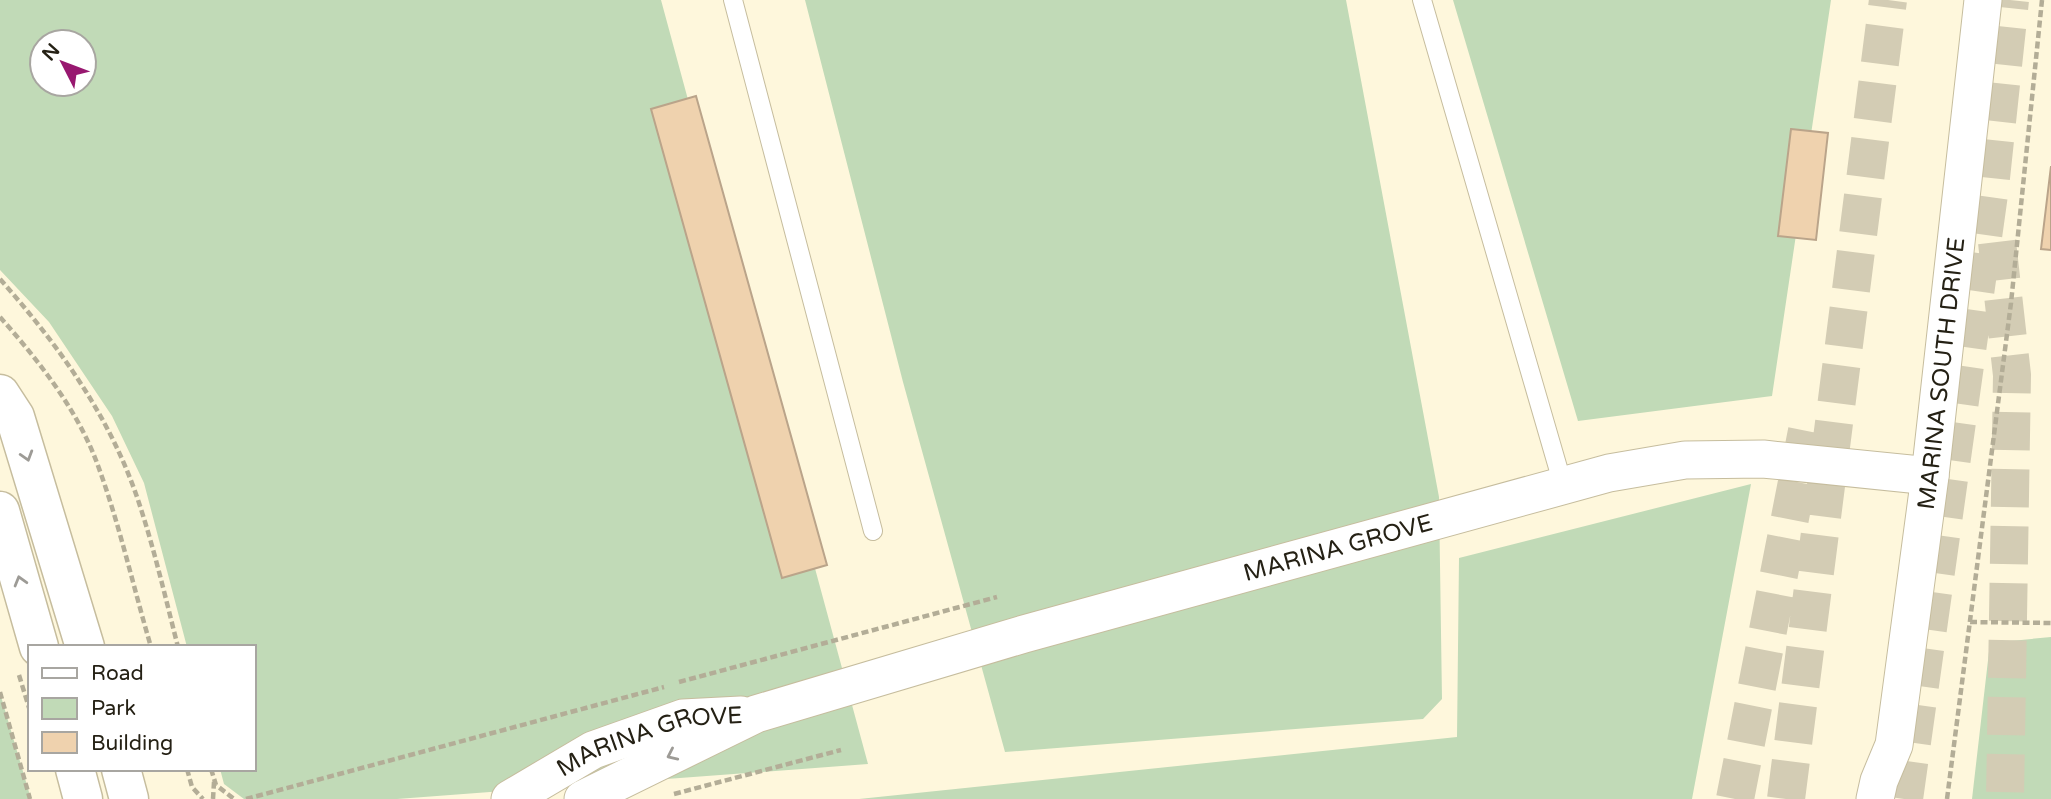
<svg xmlns="http://www.w3.org/2000/svg" width="2051" height="799" viewBox="0 0 2051 799" font-family="'Varela Round',sans-serif">
  <rect width="100%" height="100%" fill="#fef7dc"/>
  <!-- green -->
  <path fill="#c1dab7" fill-rule="evenodd" d="M0,0H661L868,764L397,799H244L224,784L220,769H254V647H187L144,483L112,416L49,322L0,270ZM42,42H84V84H42Z
    M805,0H1346L1439,497L1442,699L1423,719L1005,752L903,382Z
    M1453,0H1831L1772,396L1578,421Z
    M1751,484L1692,799H859L1457,737L1459,558Z
    M2051,637V799H1972L1990,643Z
    M0,693L31,799H0Z"/>
  <!-- building -->
  <path fill="#efd2ae" stroke="#baa48a" stroke-width="2" d="M696,96L827,565L782,578L651,109Z
    M1791,129L1828,133L1816,240L1778,236Z
    M2051,166V250L2041,249Z"/>
  <g fill="none" stroke-linecap="round" stroke-linejoin="round">
    <!-- highway-tunnel -->
    <path stroke="#d3ccb4" stroke-width="38" stroke-dasharray="38 19" stroke-linecap="butt" d="M1997,242L2012,375L2005,799
      M1735,799L1807,431
      M1786,799L1888,0
      M1904,799L1990,187L2010,0"/>
    <defs>
      <path id="lane" d="M733,0L873,531
        M1422,0L1563,485"/>
      <g id="street">
        <path id="s1" d="M510,799L593,750L683,718L741,715"/>
        <path id="s2" d="M583,799L756,714L1024,634L1609,473L1685,460L1763,459L1930,476"/>
        <path id="s3" d="M1875,799L1879,781L1894,745L1930,476L1983,0"/>
      </g>
      <path id="secondary" d="M0,394L15,417L85,647
        M0,511L39,647
        M75,769L83,799
        M121,769L129,799"/>
    </defs>
    <!-- lane casing -->
    <use href="#lane" stroke="#c6bd9e" stroke-width="20"/>
    <!-- street casing -->
    <use href="#street" stroke="#c6bd9e" stroke-width="39"/>
    <!-- secondary casing -->
    <use href="#secondary" stroke="#c6bd9e" stroke-width="41"/>
    <!-- path -->
    <path stroke="#b3ad97" stroke-width="4.5" stroke-dasharray="7 3.5" stroke-linecap="butt" d="M0,279C60,347 112,419 140,506C155,552 166,600 178,647
      M0,317C38,360 77,409 97,463C119,522 133,586 151,647
      M1970,622L2051,623
      M19,675L30,711
      M679,682L997,597
      M0,692L30,799
      M187,769L192,787L203,799
      M211,769L216,785L234,799
      M674,794L841,750
      M213,799L214,782
      M246,799L664,687
      M1947,799L2011,303L2042,0"/>
    <!-- lane -->
    <use href="#lane" stroke="#fff" stroke-width="18"/>
    <!-- street -->
    <use href="#street" stroke="#fff" stroke-width="37"/>
    <!-- secondary -->
    <use href="#secondary" stroke="#fff" stroke-width="38"/>
  </g>
  <!-- one-way arrows -->
  <defs><path id="oneway-chevron" d="M-2-3.5L2.5 0L-2 3.5" fill="none" stroke-width="1.6" stroke-linecap="round" stroke-linejoin="round" transform="scale(1.75)"/></defs>
  <g stroke="#9d9b96">
    <use href="#oneway-chevron" transform="translate(27 456) rotate(73)"/>
    <use href="#oneway-chevron" transform="translate(20 581) rotate(-106)"/>
    <use href="#oneway-chevron" transform="translate(672 755) rotate(155)"/>
  </g>
  <g text-anchor="middle" stroke-width="7" stroke-linejoin="round" paint-order="stroke">
    <!-- street labels -->
    <g font-size="24" fill="#252115" stroke="#fff">
      <text dy="8" stroke="none"><textPath href="#s3" startOffset="432">MARINA SOUTH DRIVE</textPath></text>
      <text dy="8" stroke="none"><textPath href="#s2" startOffset="798">MARINA GROVE</textPath></text>
      <text dy="8" stroke="none"><textPath href="#s1" startOffset="154">MARINA GROVE</textPath></text>
    </g>
  </g>
  <!-- legend -->
  <rect x="28" y="645" width="228" height="126" fill="#ffffff" stroke="#a8a6a1" stroke-width="2"/>
  <rect x="42" y="668" width="35" height="10" fill="#ffffff" stroke="#a8a6a1" stroke-width="2"/>
  <text x="91" y="680" font-size="21" fill="#252115">Road</text>
  <rect x="42" y="698" width="35" height="21" fill="#c1dab7" stroke="#a8a6a1" stroke-width="2"/>
  <text x="91" y="715" font-size="21" fill="#252115">Park</text>
  <rect x="42" y="732" width="35" height="21" fill="#efd2ae" stroke="#a8a6a1" stroke-width="2"/>
  <text x="91" y="750" font-size="21" fill="#252115">Building</text>
  <!-- north arrow -->
  <g transform="translate(63 63) rotate(312)"><circle r="33" fill="#ffffff" stroke="#a8a6a1" stroke-width="2"/>
  <path d="M0-5L12 26L0 18L-12 26Z" fill="#981870"/>
  <text y="-10" font-size="19" font-weight="bold" text-anchor="middle" fill="#252115">N</text>
  </g>
</svg>
